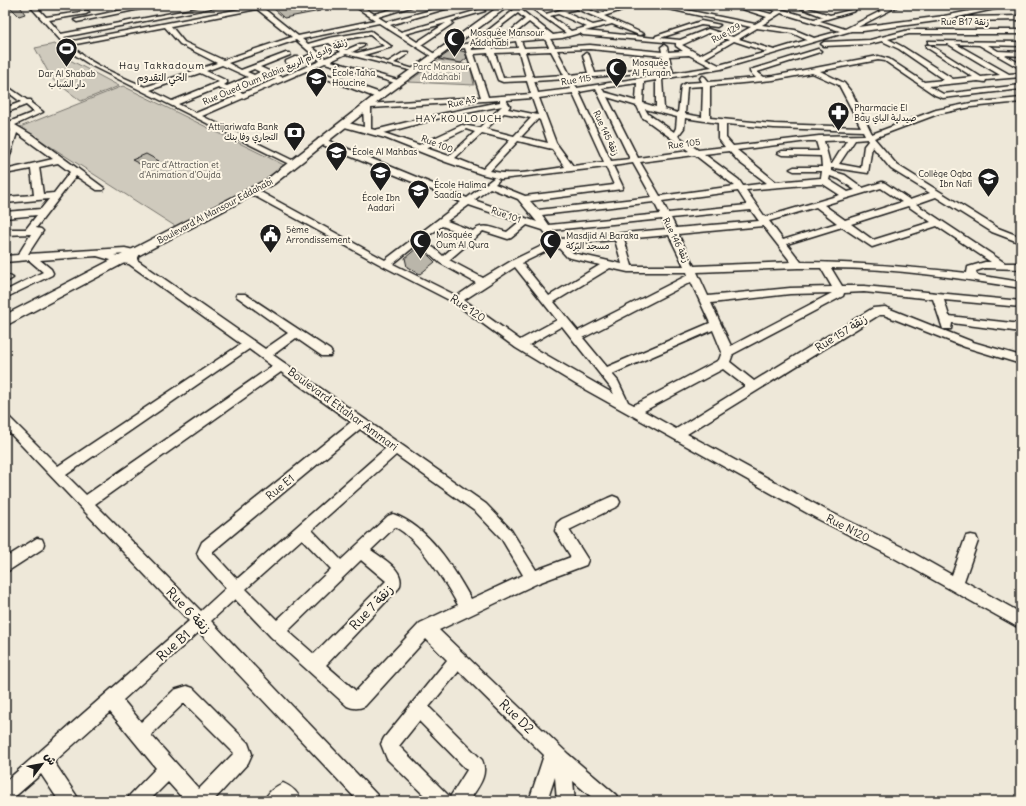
<svg xmlns="http://www.w3.org/2000/svg" width="1026" height="806" viewBox="0 0 1026 806" font-family="Delius,'Playpen Sans Arabic',sans-serif">
  <rect width="100%" height="100%" fill="#eee8d9"/>
  <filter id="ink" filterUnits="userSpaceOnUse"><feTurbulence type="fractalNoise" baseFrequency=".025" numOctaves="2"/><feDisplacementMap in="SourceGraphic" scale="8" xChannelSelector="R" yChannelSelector="G"/><feConvolveMatrix kernelMatrix="1 2 1 2 8 2 1 2 1" color-interpolation-filters="sRGB"/></filter>
  <g filter="url(#ink)">
    <!-- green -->
    <path fill="#cfcabd" stroke="#76736c" d="M55,44L70,60L119,86L81,101L52,79L35,48Z
      M439,60L470,65L474,85L408,82Z
      M123,86L286,166L272,179L178,228L20,127Z"/>
    <!-- building -->
    <path fill="#bab6aa" stroke="#1c1c1c" d="M8,5H19L25,14L19,16Z
      M282,5H320V11L284,18L272,7Z
      M458,50L465,52L467,58L461,63L439,59L449,52Z
      M146,154L159,161L146,167L132,160Z
      M417,248L427,254L435,262L420,274L407,267L405,258Z"/>
    <g fill="none" stroke-linecap="round" stroke-linejoin="round">
      <defs>
        <path id="minor" d="M29,5H35L46,17L88,11L89,12L86,14L49,20L61,34L214,5H226L64,37L68,42L261,5H273L263,8L298,36L375,20L353,5H360L374,14L408,5H417L378,17L386,22L450,5H459L390,25L401,32L482,9L485,11L451,21L453,23L452,24L421,45L436,55V57L434,58L379,23L302,39L308,44L329,38L371,31L392,47L364,55L388,62L404,52H408V54L394,63L417,70V72L346,54L331,61L401,81L402,82L399,84L325,63L312,69L383,94V98H377L306,71L202,116L296,162V166H293L92,66L72,53ZM257,9L292,37L223,60L184,42L171,26ZM446,23L417,42L405,34ZM165,27L180,44L217,63L145,87C121,76 90,65 71,45ZM370,35L384,46L357,53L352,52L364,46V44H360L346,50L335,41ZM296,40L312,54L300,59L299,57H295L286,61V63L295,65L316,57L320,61L282,77L260,67L290,55V53H286L241,70L228,63ZM329,43L341,52L325,58L312,47ZM222,65L248,77L227,86L224,85L227,83V81L206,71ZM254,69L260,72L254,75L247,72ZM200,73L219,82L172,101L150,90ZM266,75L276,79L243,93L233,89ZM218,88L237,96L196,113L178,104Z
          M147,5H159L77,22L74,20Z
          M508,5H515L553,35L566,33L527,5H534L546,14L578,5H587L582,7L599,14L628,5H637L604,16L644,34L639,35L612,24L585,31L655,38L656,36L701,21L720,25L717,27L701,25L660,38L680,40L708,29L733,37L751,27L651,5H662L755,24L767,17L730,5H739L771,14L776,11L758,5H767L814,19L824,17L801,8V6L830,15L855,9V11L820,21L845,29L881,11L868,5H876L885,9L893,5H900L858,27L944,16L1001,5H1013L944,20L863,31H851L721,69L662,79L664,109L678,113L681,86L686,83L702,82L700,78L703,76L705,77L709,82L756,78L750,72V70L818,49L821,51L820,52L757,72L764,77L773,76L878,56L889,59L924,82L944,80L899,49L882,41L870,44L824,46L821,44L824,42L870,40L909,30H1021V34H909L888,39L903,47L953,79L973,77L926,47V45H930L981,77L1000,75L948,44H930L928,43V41L1021,42V46L988,45L998,51L1021,52V56L1005,55L1021,64V69L979,45L956,44L1009,74L1021,73V77L986,80L985,82L978,81L929,86L943,94L1021,85V89L943,98L935,95L885,61L878,60L820,71L844,83L852,93L872,134L936,110L971,103L1021,98V102L971,107L938,114L874,138L897,165L998,228L1021,237V243L992,232L936,197L916,204L1005,263H1021V269L985,268L976,271L977,275L1021,282V288C958,278 894,268 831,268L842,286H864L1021,301V307L944,300L949,316L1021,324V332L952,323L951,329H943L933,299L864,292L844,293L843,296L733,354L730,362L754,381L873,308L885,307L973,342L1021,356V364L965,347L884,315H879L687,434L826,510L906,549L952,575L966,536L971,535L976,536L978,541L964,581L1021,613V629L896,559L816,518L577,385L516,348L453,302L383,266L251,194L250,192L251,190H257L385,260L461,202L318,143V139H324L467,198L495,177L499,180L495,184L525,196L614,185L606,167L501,179L481,174L446,162L385,138L341,126L340,124L344,122L364,127L363,106L367,104L481,97L465,48L443,51L440,49L443,47L472,43L514,10ZM577,9L607,22L593,25L564,12ZM518,13L525,19L501,39L481,41ZM781,13L840,31L814,38L795,30L762,25ZM558,14L587,27L571,31L550,16ZM529,22L546,35L509,38ZM757,28L792,33L807,40L774,50L739,39ZM580,33L583,35L676,43V46L683,51L668,52L667,47L664,45L661,47L662,52L590,45L555,47L550,39L562,38ZM708,33L729,40L700,55L682,45ZM545,39L549,47L524,48L521,41ZM516,41L518,48L493,49L492,44ZM734,41L767,52L719,65L705,58ZM486,45L487,49L472,50L471,47ZM590,49L663,56L666,74L577,88L572,79L639,73L642,71L639,69L595,73L589,55L586,53L583,55L588,73L570,75L557,50ZM551,51L564,75L533,77L525,52ZM519,52L526,77L503,78L495,53ZM488,53L498,80L503,82L527,81L531,94L488,97L474,54ZM689,55L712,67L673,73L669,56ZM812,73L839,85L861,127L774,124L710,118V86L773,80ZM566,79L571,89L538,93L534,81ZM656,80V107L643,103L644,82ZM637,83L636,101L604,92L602,88ZM703,86L702,117L685,114L687,87ZM596,89L630,159L611,161L579,92ZM573,93V94L604,162L573,166L556,143L539,98ZM607,97L637,106L642,117L689,151L638,158ZM532,98L538,115L508,109L510,106L506,100ZM500,100V102L436,115L375,130L371,129V108ZM502,106L479,128L462,125L419,145L384,133L436,119ZM645,109L677,117L676,128L674,132L648,114ZM504,113L531,118L514,136L486,129ZM685,118L718,123V138L725,147L698,150L678,136L684,128ZM538,119L540,120L548,143L521,137ZM726,124L774,128L863,131L865,135L819,136L733,146L726,138ZM466,129L475,132L449,156L426,148ZM482,133L510,140L483,169L455,158ZM867,139L868,141L864,146L861,168L839,164L855,140ZM847,140L832,164H830L824,141ZM518,141L552,149L565,167C540,170 514,177 490,171ZM808,141H816L819,151H782L778,153L782,155L821,156L822,167H794L790,169L794,171H822L821,178L776,182L737,150ZM872,146L891,169L930,193L910,200L885,183L882,182L863,188L845,175L831,171V168H834L868,173ZM729,151L739,162L767,183L743,186L739,180L704,154ZM695,155L735,186L660,196L640,162ZM633,163L652,197L538,210L530,201L622,189L623,187L613,166ZM830,176L839,179L855,190L848,192L829,180ZM817,184H823L840,195L765,217L746,190ZM490,188L518,199L537,222L474,200ZM881,188L902,202L845,220L824,205ZM738,191L747,205L668,213L662,201ZM654,202L660,214L549,225L542,215ZM469,205L519,222L507,232C495,229 483,222 473,231L447,221ZM908,206L931,222L873,240L851,224ZM816,207L837,223L783,240L769,221ZM751,210L759,221L676,228L671,218ZM662,219L667,229L561,239L553,230ZM527,225L543,230L552,241L513,260L483,278L449,260L483,231L508,239L511,238ZM442,226L467,235L443,256L434,248L421,241ZM763,226L791,262L694,266L678,234ZM937,226L991,262H985L968,267L967,273C911,267 857,262 801,262L787,244L842,227L872,247ZM669,235L684,266H632L624,239ZM615,240L622,264L573,253L565,244ZM415,246L428,252L440,263L476,283L457,296L393,264ZM557,246L567,257L600,265L549,296L522,263ZM515,267L557,320L520,340L464,300ZM610,268L628,272H687L688,275L578,331L554,302ZM798,268H821L832,287L790,288L708,296L697,272ZM691,282L710,323L607,367L583,338ZM832,293L731,346L711,303L790,294ZM562,326L610,387L614,394L529,345ZM713,330L722,352L719,360L634,405L628,402L618,381L612,374ZM723,369L745,386L676,429L644,411Z
          M1021,16V20L966,21L963,19L966,17Z
          M5,85L27,100H31V103L43,112L15,125L32,135L104,188L103,190H97L76,176L36,228L41,229L43,231L28,254L125,248L138,251L140,253L137,260L265,349L288,333L236,296L237,294H245L330,350L332,353L330,356H322L296,338L273,355L486,504L511,530L536,570L571,557L555,531L557,523L562,519L608,498L613,496L618,498L620,502L618,506L569,530L588,560L586,565L538,583L439,630L568,754L616,795L619,801H596L573,781L575,801H557L555,777L547,801H529L544,755L459,671L429,707L482,760C489,776 477,788 469,801H430L387,759L381,744L384,738L447,660L426,639L365,706C358,709 354,709 347,706L271,637L235,599L211,621L377,795L380,801H358L199,632L123,700L141,722L174,690L187,686L193,688L248,743L252,754L248,763L213,801H185L168,782L149,801H127L130,795L156,768L110,712L54,762L76,795L79,801H59L41,774L11,800L5,801V782L189,621L5,428V415L9,417L58,466L241,344L129,264L121,263L97,256L40,260L51,269L53,273L52,275L5,298V291L43,272L29,260L5,262V256L18,255L31,234L5,235V229H26L37,215L5,218V212L41,209L49,199L5,203V197L34,195L31,169L5,174V170L53,159L17,133L9,158L5,160V144L11,130L5,126V121L9,122L34,112L26,105L5,113V108L21,102L5,90ZM58,163L70,172L54,193L43,194L39,167ZM125,254L129,255L128,258L114,255ZM249,349L272,366L86,495L66,475ZM281,372L351,422L202,542L197,553L199,558L226,588L201,611L95,504ZM360,429L386,448L237,579L212,552ZM396,455L476,512L501,538L523,575L471,599C453,567 429,527 393,514L388,516L341,560L312,530ZM395,527C418,538 446,583 458,605L420,623L356,691L326,665L399,588C407,571 383,559 371,550ZM302,539L331,569L277,620L246,589ZM361,560L386,581L314,654L288,631ZM184,703L234,753L199,789L151,735ZM419,721L467,770L450,797L399,746Z
          M8,275L13,278L5,283V276Z
          M37,538L42,539L44,544L42,549L5,573V558Z
          M283,783C292,787 298,792 301,801H264C268,792 274,787 283,783Z"/>
        <path id="major" d="M501,5H510L380,100L274,184L5,326V315L266,180L374,96Z"/>
      </defs>
      <!-- minor casing -->
      <use href="#minor" stroke="#1c1c1c" stroke-width="3"/>
      <!-- major casing -->
      <use href="#major" stroke="#1c1c1c" stroke-width="3"/>
      <!-- minor -->
      <use href="#minor" fill="#fcf5e5" fill-rule="evenodd"/>
      <!-- major -->
      <use href="#major" fill="#fcf5e5" fill-rule="evenodd"/>
    </g>
  </g>
  <!-- icons -->
  <defs>
    <symbol id="mosque-pin" viewBox="-11 -11 22 30"><path d="M0 17L-7.5 6A9.5 9.5 0 1 1 7.5 6Z" fill="#1c1c1c" stroke="#fcf5e5"/><path d="M3.5-4.9A6 6 0 1 0 3.5 4.9A5 5 0 1 1 3.5-4.9Z" fill="#fff"/></symbol>
    <symbol id="stadium-pin" viewBox="-11 -11 22 30"><path d="M0 17L-7.5 6A9.5 9.5 0 1 1 7.5 6Z" fill="#1c1c1c" stroke="#fcf5e5"/><path d="M0-5a6.5 5 0 1 0 0 10a6.5 5 0 1 0 0-10ZM-3.5-1.8h7v3.6h-7Z" fill="#fff"/></symbol>
    <symbol id="school-pin" viewBox="-11 -11 22 30"><path d="M0 17L-7.5 6A9.5 9.5 0 1 1 7.5 6Z" fill="#1c1c1c" stroke="#fcf5e5"/><path d="M0-5L7-2L0 1L-7-2ZM-4 1L0 2.5L4 1V4Q0 6-4 4Z" fill="#fff"/></symbol>
    <symbol id="pharmacy-pin" viewBox="-11 -11 22 30"><path d="M0 17L-7.5 6A9.5 9.5 0 1 1 7.5 6Z" fill="#1c1c1c" stroke="#fcf5e5"/><path d="M-2-6h4v4h4v4h-4v4h-4v-4h-4v-4h4Z" fill="#fff"/></symbol>
    <symbol id="bank-pin" viewBox="-11 -11 22 30"><path d="M0 17L-7.5 6A9.5 9.5 0 1 1 7.5 6Z" fill="#1c1c1c" stroke="#fcf5e5"/><path d="M-6-4H6V4H-6ZM0-2.3a2.3 2.3 0 1 0 0 4.6a2.3 2.3 0 1 0 0-4.6Z" fill="#fff"/></symbol>
    <symbol id="civic-pin" viewBox="-11 -11 22 30"><path d="M0 17L-7.5 6A9.5 9.5 0 1 1 7.5 6Z" fill="#1c1c1c" stroke="#fcf5e5"/><path d="M-.6-6.5H3V-4.5H.6V-3L4-1V1h2V6H-6V1h2V-1L-.6-3ZM-1.2 2.5V6h2.4V2.5Z" fill="#fff"/></symbol>
  </defs>
  <g fill-rule="evenodd">
    <use href="#mosque-pin" x="442" y="26" width="25" height="34"/>
    <use href="#stadium-pin" x="54" y="36" width="25" height="34"/>
    <use href="#mosque-pin" x="604" y="56" width="25" height="34"/>
    <use href="#school-pin" x="304" y="66" width="25" height="34"/>
    <use href="#pharmacy-pin" x="826" y="100" width="25" height="34"/>
    <use href="#bank-pin" x="282" y="120" width="25" height="34"/>
    <use href="#school-pin" x="324" y="140" width="25" height="34"/>
    <use href="#school-pin" x="368" y="160" width="25" height="34"/>
    <use href="#school-pin" x="976" y="166" width="25" height="34"/>
    <use href="#school-pin" x="406" y="178" width="25" height="34"/>
    <use href="#civic-pin" x="258" y="222" width="25" height="34"/>
    <use href="#mosque-pin" x="408" y="228" width="25" height="34"/>
    <use href="#mosque-pin" x="538" y="228" width="25" height="34"/>
  </g>
  <g text-anchor="middle" stroke-width="4" stroke-linejoin="round" paint-order="stroke">
    <!-- far-street labels -->
    <g font-size="9" fill="#1c1c1c" stroke="#fcf5e5">
      <text x="965" y="25">Rue B17 زنقة</text>
      <text transform="translate(726 33) rotate(-29)" y="3">Rue 129</text>
      <text transform="translate(275 72) rotate(-23)" y="3">Rue Oued Oum Rabia زنقة وادي أم الربيع</text>
      <text transform="translate(576 80) rotate(-9)" y="3">Rue 115</text>
      <text transform="translate(462 102) rotate(-12)" y="3">Rue A3</text>
      <text transform="translate(606 133) rotate(65)" y="3">Rue 145 زنقة</text>
      <text transform="translate(437 144) rotate(21)" y="3">Rue 100</text>
      <text transform="translate(684 144) rotate(-7)" y="3">Rue 105</text>
      <text transform="translate(215 211) rotate(-28)" y="3">Boulevard Al Mansour Eddahabi</text>
      <text transform="translate(506 215) rotate(19)" y="3">Rue 101</text>
      <text transform="translate(676 240) rotate(64)" y="3">Rue 146 زنقة</text>
    </g>
    <!-- far-poi labels -->
    <g font-size="9" fill="#1c1c1c" stroke="#fcf5e5" text-anchor="start">
      <text x="470" y="36">Mosquée Mansour<tspan x="470" dy="10">Addahabi</tspan></text>
      <text x="632" y="66">Mosquée<tspan x="632" dy="10">Al Furqan</tspan></text>
      <text x="332" y="76">École Taha<tspan x="332" dy="10">Houcine</tspan></text>
      <text x="67" y="77" text-anchor="middle">Dar Al Shabab<tspan x="67" dy="10">دار الشباب</tspan></text>
      <text x="854" y="111">Pharmacie El<tspan x="854" dy="10">Bay صيدلية الباي</tspan></text>
      <text x="278" y="130" text-anchor="end">Attijariwafa Bank<tspan x="278" dy="10">التجاري وفا بنك</tspan></text>
      <text x="352" y="155">École Al Mahbas</text>
      <text x="972" y="177" text-anchor="end">Collège Oqba<tspan x="972" dy="10">Ibn Nafi</tspan></text>
      <text x="434" y="188">École Halima<tspan x="434" dy="10">Saadia</tspan></text>
      <text x="381" y="201" text-anchor="middle">École Ibn<tspan x="381" dy="10">Aadari</tspan></text>
      <text x="286" y="233">5ème<tspan x="286" dy="10">Arrondissement</tspan></text>
      <text x="436" y="238">Mosquée<tspan x="436" dy="10">Oum Al Qura</tspan></text>
      <text x="566" y="239">Masdjid Al Baraka<tspan x="566" dy="10">مسجد البركة</tspan></text>
    </g>
    <!-- far-park labels -->
    <g font-size="9" fill="#52504c" stroke="#fcf5e5">
      <text x="441" y="70">Parc Mansour<tspan x="441" dy="10">Addahabi</tspan></text>
      <text x="180" y="168">Parc d'Attraction et<tspan x="180" dy="10">d'Animation d'Oujda</tspan></text>
    </g>
    <!-- far-neighbourhood labels -->
    <g font-size="10" letter-spacing="1" fill="#1c1c1c" stroke="#fcf5e5">
      <text x="162" y="69">Hay Takkadoum<tspan x="162" dy="12">الحي التقدوم</tspan></text>
      <text x="459" y="122">HAY KOULOUCH</text>
    </g>
    <!-- street labels -->
    <g font-size="11" fill="#1c1c1c" stroke="#fcf5e5">
      <text transform="translate(468 308) rotate(33)" y="4">Rue 120</text>
      <text transform="translate(841 333) rotate(-32)" y="4">Rue 157 زنقة</text>
      <text transform="translate(343 409) rotate(36)" y="4">Boulevard Ettahar Ammari</text>
      <text transform="translate(280 487) rotate(-39)" y="4">Rue E1</text>
      <text transform="translate(848 528) rotate(27)" y="4">Rue N120</text>
    </g>
    <!-- near-street labels -->
    <g font-size="13" fill="#1c1c1c" stroke="#fcf5e5">
      <text transform="translate(371 607) rotate(-47)" y="5">Rue 7 زنقة</text>
      <text transform="translate(189 610) rotate(46)" y="5">Rue 6 زنقة</text>
      <text transform="translate(173 645) rotate(-41)" y="5">Rue B1</text>
      <text transform="translate(517 716) rotate(44)" y="5">Rue D2</text>
    </g>
  </g>
  <!-- margin -->
  <rect width="1026" height="806" fill="none" stroke="#fcf5e5" stroke-width="20"/>
  <rect x="10" y="10" width="1006" height="786" fill="none" stroke="#1c1c1c" stroke-width="1.5" filter="url(#ink)"/>
  <!-- north arrow -->
  <g transform="translate(42 764) rotate(58)" stroke="#fcf5e5" stroke-width="3" paint-order="stroke">
  <path d="M0-3L7 15L0 10L-7 15Z" fill="#1c1c1c"/>
  <text y="-6" font-size="11" font-weight="bold" text-anchor="middle" fill="#1c1c1c">ش</text>
  </g>
</svg>
